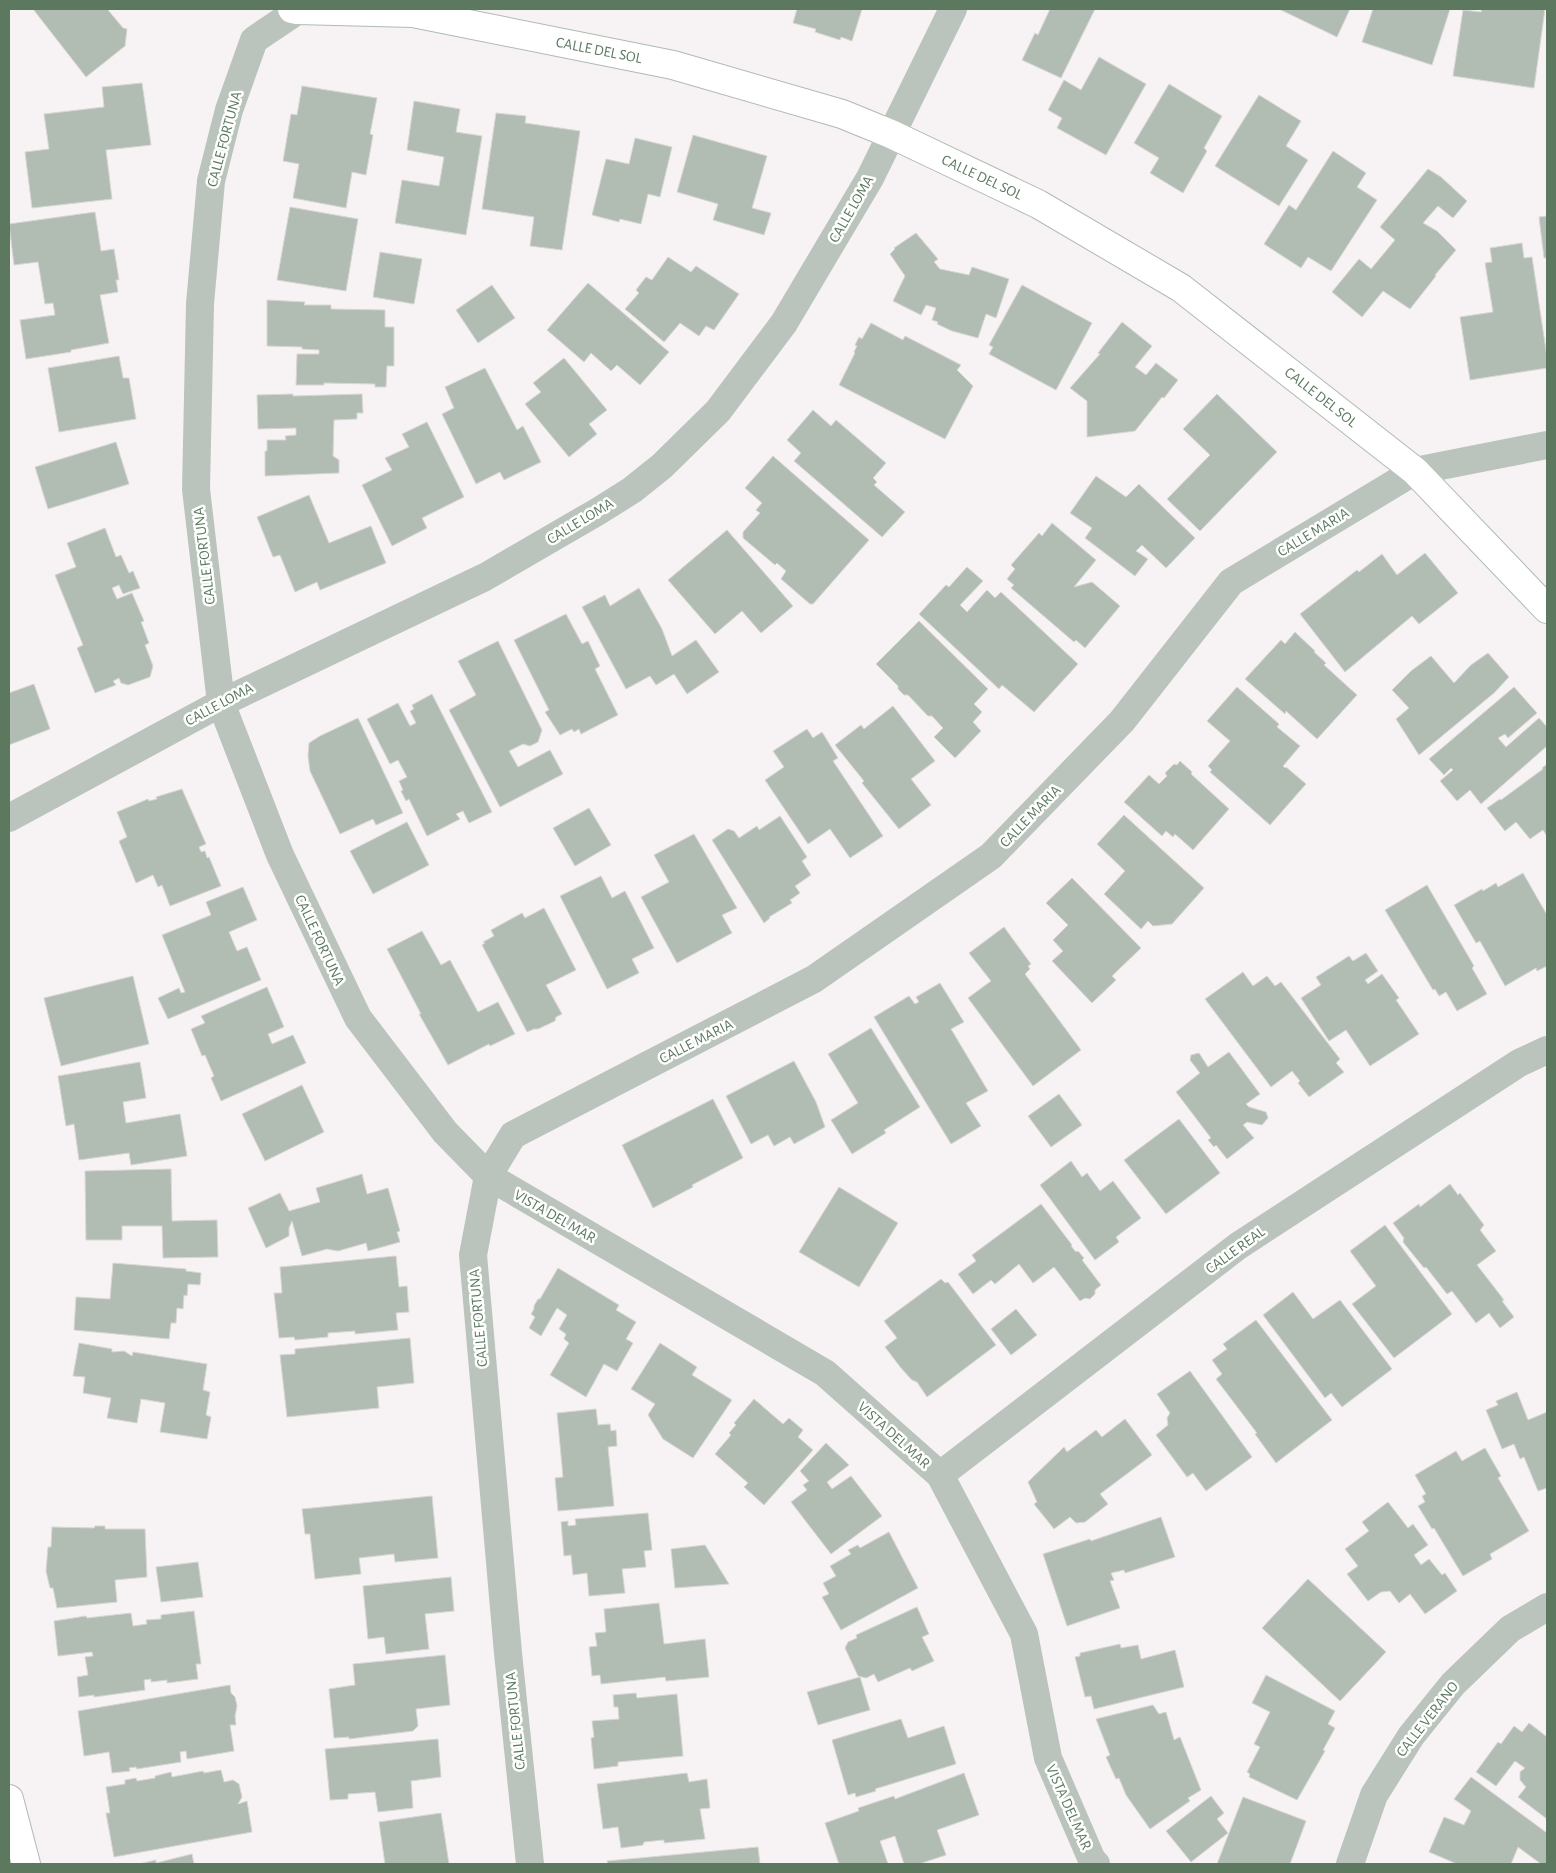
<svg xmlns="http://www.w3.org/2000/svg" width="1556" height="1873" viewBox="0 0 1556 1873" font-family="'Alegreya Sans',sans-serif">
  <rect width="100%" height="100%" fill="#f7f3f4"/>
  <!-- building -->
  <path fill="#b1bdb2" stroke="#d8d6d6" d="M33,9H109L108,10L123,28L127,29L125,46L86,77Z
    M797,9H862L852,41L841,37L840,40L815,32L816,29L793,23Z
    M1050,9H1095L1061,78L1022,60L1035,33L1038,35Z
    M1279,9H1350L1337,37Z
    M1373,9H1450L1432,65L1362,42Z
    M1482,9H1545L1534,88L1453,76L1463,10L1481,12Z
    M1099,57L1146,84L1106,155L1057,128L1062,118L1048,110L1064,80L1081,90Z
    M142,83L151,145L106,150L112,199L32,208L25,152L49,149L44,114L104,107L102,87Z
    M1169,84L1222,116L1204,148L1207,151L1183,193L1150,173L1159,158L1134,143Z
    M302,86L377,98L370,134L373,135L366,175L352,172L346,208L293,198L299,164L283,161L291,114L297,115Z
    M1259,95L1301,121L1286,146L1308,160L1279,206L1215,166Z
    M414,101L460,109L456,132L482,136L466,235L395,223L402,180L439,186L444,157L407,150Z
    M496,113L526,116L525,123L580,131L562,250L530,246L534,217L482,209Z
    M693,135L767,156L752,208L771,213L764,235L713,220L718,204L677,192Z
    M635,138L672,147L660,197L648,194L641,224L620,219L619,222L592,215L606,159L629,164Z
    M1333,151L1366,173L1357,187L1377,200L1331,271L1308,257L1301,268L1264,244L1289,205L1296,210Z
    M1428,169L1441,177L1467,201L1453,218L1438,206L1423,223L1437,231L1456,250L1435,275L1436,276L1410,309L1383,291L1362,317L1332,292L1359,259L1371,269L1395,240L1380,227Z
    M290,207L358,219L346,291L277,280Z
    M95,212L101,251L114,249L119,280H116L118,292L100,295L109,343L71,350V352L26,359L20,320L55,315L53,303L45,304L38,262L14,265L9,224Z
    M1547,216V258H1544L1539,217Z
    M916,233L938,259L934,262L940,269L969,275L972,267L1009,279L996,318L986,314L978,338L952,331L937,324L938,322L932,320L936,308L926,305L921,315L893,301L905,276L890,254L895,249L894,248Z
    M1522,243L1524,258L1532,257L1547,357V368L1470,380L1460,317L1493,312L1485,263L1492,262L1490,248Z
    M380,252L422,259L414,304L373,297Z
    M668,257L691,272L696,266L739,294L714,330L706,326L699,336L680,323L664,342L625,309L639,293L636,290L646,277L652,280Z
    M588,283L669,352L640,385L617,365L611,371L591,353L584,362L547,330Z
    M492,285L515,318L478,343L456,310Z
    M1022,285L1092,323L1056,390L989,354L993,347L989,345Z
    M267,300L305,302L304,305H331V309L385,310V327H394V366H387L386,387H375V384L324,383V385H296L297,354H319V350L302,349V347L267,346Z
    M1122,322L1152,346L1135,367L1146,375L1156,363L1178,380L1164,398L1162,397L1135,431L1087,437V401L1070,388L1100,354L1098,353Z
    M871,323L903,340L905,336L961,365L957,370L973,386L945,439L839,385L855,353L854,352L857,346L855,345L859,337L862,339Z
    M119,356L123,378H129L136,419L59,432L48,368Z
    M564,358L607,410L589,424L597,434L569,457L525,404L541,392L533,383Z
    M485,368L517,430L523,426L541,462L504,480L500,472L476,484L442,414L454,408L445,387Z
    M293,394V396L362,394L363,413H357V419L334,420L333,456L339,460V473L265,476V451H267V440H286L285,436L296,435V428L258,429L257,395Z
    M1217,394L1277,452L1200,531L1167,499L1210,455L1183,429Z
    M813,410L831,426L836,420L886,463L873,478L877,482L874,485L905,512L882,537L794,461L801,453L787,440Z
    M427,422L464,497L422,518L427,528L392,546L362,485L392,470L385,458L409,447L402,434Z
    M116,442L129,484L48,509L35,467Z
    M773,456L869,540L813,604H810L781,579L786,571L777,563L775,565L743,538V532L760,513L756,510L762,503L745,488Z
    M1096,476L1126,497L1139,484L1195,538L1166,568L1142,545L1136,551L1148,559L1135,576L1085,538L1092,528L1070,513Z
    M309,495L329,543L371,526L386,563L320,590L317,582L295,592L280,555L273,557L257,517Z
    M1052,523L1096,560L1074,587L1092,582L1120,606L1085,648L1076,640L1074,642L1011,588L1014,585L1007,579L1015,569L1011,565L1039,533L1042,536Z
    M105,528L116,557L121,555L129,573L133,571L140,588L123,594L119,585L112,588L117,599L132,593L144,621L141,622L149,643L145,645L153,666L150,677L128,685L121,683L119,678L113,681L116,685L95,693L77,648L83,645L55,575L76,567L67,543Z
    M727,530L793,606L761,633L742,611L715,634L668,580Z
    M1425,553L1458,593L1419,624L1412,616L1345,672L1300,614L1357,570L1359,572L1382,554L1397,575Z
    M967,567L983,581L960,605L967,612L987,590L995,598L1001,592L1078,664L1034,712L1002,685L999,689L919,614L946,585L949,587Z
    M639,588L662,629L672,656L696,640L719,672L687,694L674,674L656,685L650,676L626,689L582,607L605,595L610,606Z
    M566,614L582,644L588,641L600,666L595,669L618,715L581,734L579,729L574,732L572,729L560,735L545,712L549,710L514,640Z
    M919,621L988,689L974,704L982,712L973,722L981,731L955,758L934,737L943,728L932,716H928L908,695H904L898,689V686L876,664Z
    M1295,632L1315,651L1314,652L1326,663L1324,665L1357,695L1317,739L1286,711L1285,714L1245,679L1281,640L1285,644Z
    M498,641L542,730L538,742L530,746L523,744L509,751L518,767L550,750L563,774L500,807L449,710L476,695L458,661Z
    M1488,653L1509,677L1494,693L1419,755L1396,719L1409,708L1392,690L1411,671L1431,656L1454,683L1471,665Z
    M34,684L50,729L9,745V693Z
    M1237,687L1279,724L1277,727L1300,746L1283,766L1285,768L1286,767L1306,784L1270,825L1210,772L1212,770L1208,766L1230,741L1207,721Z
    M1514,687L1537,713L1508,738L1505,734L1498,738L1506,747L1539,718L1547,727V746L1481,804L1470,790L1457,801L1440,781L1453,770L1451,768L1444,775L1429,759Z
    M432,694L492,812L469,823L463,811L456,814L460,819L427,836L409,799L406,801L401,791L403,790L399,781L407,777L398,760L390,764L367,719L398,703L410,726L416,723L410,711L414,709L412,705Z
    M893,706L935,761L911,779L931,805L899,829L862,783L864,781L835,745L861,725L864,729Z
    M358,718L403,813L376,825L373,819L340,834L310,771L308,756L309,743L320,736Z
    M807,729L813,738L822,732L838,758L833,761L883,836L850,858L830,829L808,844L765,780L784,767L773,751Z
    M1180,761L1192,772L1191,774L1229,809L1193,850L1175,834L1173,837L1166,831L1162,836L1124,802L1149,775L1159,784L1167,776L1165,773L1174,764L1177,765Z
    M1547,764V836L1543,830L1530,839L1516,822L1505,831L1487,808L1500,799L1501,800L1543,769L1542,768Z
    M182,789L206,844L199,847L201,852L205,851L207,858L209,857L221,886L170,906L162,885L158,887L153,875L136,883L119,841L127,837L117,812L148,799L149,801L157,799L156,797Z
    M589,808L611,845L575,866L553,828Z
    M1124,815L1204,888L1172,924L1153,926L1148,921L1141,929L1104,894L1125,871L1097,844Z
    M780,816L807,857L802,861L811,875L795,886L800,893L790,900L792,903L769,917L770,918L764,923L712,840L728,829L734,831L739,838L757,826L759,830Z
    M407,822L429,865L373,894L350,851Z
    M694,834L737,908L722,915L732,933L677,963L641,897L669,882L654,855Z
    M1523,873L1547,915V966L1537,971L1536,968L1505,986L1480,941L1476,943L1454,905L1482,889L1483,891L1496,883L1498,887Z
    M601,876L612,898L625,891L654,948L632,959L639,973L607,989L560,896Z
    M1072,878L1141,948L1112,976L1116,980L1092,1003L1052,961L1063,951L1053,940L1068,925L1046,903Z
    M1427,885L1474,966L1472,968L1487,994L1457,1011L1446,992L1439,996L1435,989L1433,990L1385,910Z
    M243,887L257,920L229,932L237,951L247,947L261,980L168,1019L158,998L179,988L181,993L185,992L162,935L211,915L206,902Z
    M544,908L576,970L546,985L562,1014L556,1017L555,1021L538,1029H534L527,1032L482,945L485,943L483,942L494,936L491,930L522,913L525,918Z
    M1004,927L1031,964L1028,966L1030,969L1025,974L1081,1050L1033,1086L968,998L991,981L969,953Z
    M422,931L441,965L450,960L478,1012L498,1002L515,1034L490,1046L489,1044L448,1065L419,1014H421L387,949Z
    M1366,953L1378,971L1365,980L1368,984L1382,974L1399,998L1396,1000L1419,1034L1370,1066L1346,1030L1329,1041L1301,998L1321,985L1316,977L1349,956L1353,961Z
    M1243,972L1253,986L1267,976L1275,986L1281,982L1340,1059L1336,1063L1344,1072L1309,1097L1298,1083L1300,1081L1292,1071L1271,1087L1205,999Z
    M133,976L149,1044L61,1066L44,998Z
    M940,983L964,1022L951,1029L988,1091L966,1103L981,1126L951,1144L874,1017L909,996L915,1004L919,1002L916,997Z
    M267,987L284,1027L268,1034L272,1044L293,1035L306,1063L221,1101L211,1078L214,1076L205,1055L202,1056L191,1029L205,1023L201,1016Z
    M871,1028L920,1107L884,1130L886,1133L852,1154L831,1120L858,1103L828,1054Z
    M1229,1052L1260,1094L1246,1104L1249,1107L1266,1112L1268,1118L1262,1125L1247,1122L1243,1125L1254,1138L1227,1159L1216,1145L1214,1147L1208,1140L1211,1138L1176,1092L1200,1073L1190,1060L1191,1055L1199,1053L1208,1067Z
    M794,1061L816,1102L825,1127L794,1144L790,1137L774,1146L768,1135L751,1144L726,1096Z
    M140,1062L146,1098L123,1102L126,1123L180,1114L187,1156L131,1165L129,1153L79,1160L74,1124L66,1126L58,1076Z
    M302,1085L324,1132L265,1161L242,1114Z
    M1059,1094L1082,1125L1051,1147L1028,1116Z
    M713,1099L743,1158L692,1185L693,1187L653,1208L622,1145Z
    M1179,1119L1220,1173L1166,1214L1124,1160Z
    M1071,1161L1082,1177L1087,1173L1100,1191L1113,1181L1141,1218L1116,1237L1119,1242L1095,1260L1040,1185Z
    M171,1169L172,1221L217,1220L218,1257L163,1258L162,1226H122V1240H86L85,1171Z
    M362,1174L367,1194L388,1188L400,1231L397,1232L400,1242L368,1251L366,1243L338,1251L327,1249L302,1256L292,1221L289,1228V1236L266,1248L248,1208L280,1193L289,1211L320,1202L316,1188Z
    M1450,1184L1458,1195L1460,1193L1484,1225L1480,1230L1496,1251L1477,1265L1504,1300L1502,1301L1514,1317L1500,1328L1489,1313L1476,1323L1452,1291L1447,1294L1426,1267L1424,1268L1403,1242L1404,1238L1393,1223L1419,1204L1420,1207Z
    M839,1187L898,1223L859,1287L799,1252Z
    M1041,1204L1072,1245L1071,1246L1076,1252L1078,1251L1084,1258L1082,1260L1101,1285L1095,1290V1294L1090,1299L1085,1298L1080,1301L1054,1267L1033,1283L1019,1264L995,1284L991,1280L973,1294L958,1274L976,1261L972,1255Z
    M1385,1225L1452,1314L1394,1358L1352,1304L1376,1286L1350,1251Z
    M396,1256L399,1287L407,1286L409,1312L396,1313L398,1330L355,1334V1331L328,1333V1337L295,1340L294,1337L279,1338L274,1293H282L280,1267Z
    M113,1263L186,1269V1271L201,1273L200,1285L188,1284L187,1296L184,1295L183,1309L177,1308L176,1323H171L169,1339L74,1330L76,1297L110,1299Z
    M558,1268L619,1305L616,1310L636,1322L626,1339L633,1343L617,1371L604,1364L586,1397L550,1375L569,1343L564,1339L566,1334L559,1329L567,1315L557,1308L541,1336L529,1328L535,1317L531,1314L534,1309V1306L538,1299H540Z
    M941,1279L945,1283L948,1282L996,1345L927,1397L917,1382L912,1380L901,1368L885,1347L897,1338L884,1321Z
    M1293,1292L1313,1319L1340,1300L1392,1369L1342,1407L1331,1393L1325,1398L1263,1315Z
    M1016,1309L1037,1335L1011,1355L991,1329Z
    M1256,1320L1332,1420L1276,1463L1255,1434L1257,1433L1216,1379L1222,1374L1212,1360L1227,1349L1223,1344Z
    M410,1338L414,1383L377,1387L379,1408L287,1417L280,1355L295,1354V1349Z
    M79,1343L112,1349V1352L124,1351L132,1356L133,1352L207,1364L203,1390L210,1392L206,1415L211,1417L207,1439L160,1432L165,1403L141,1399L137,1423L107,1418L111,1398L83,1393L85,1377L73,1376Z
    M660,1343L697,1367L692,1375L732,1400L693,1458L663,1439L648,1415L655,1404L631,1389Z
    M1190,1371L1252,1457L1206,1491L1193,1473L1187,1477L1156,1435L1168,1425L1167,1418L1170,1413L1157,1394Z
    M1517,1392L1528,1420L1547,1412V1488L1538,1491L1524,1457L1520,1459L1514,1444L1502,1449L1486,1410L1498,1405L1496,1401Z
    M754,1399L783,1424L789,1418L803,1430L798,1437L813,1450L764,1505L744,1487L748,1483L715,1454L731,1435L729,1433L736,1425L734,1423Z
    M596,1409L598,1425L610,1424L611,1431L616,1430L617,1446L608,1447L614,1506L558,1511L555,1478L563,1477L557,1413Z
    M1125,1419L1152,1455L1100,1494L1108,1504L1085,1522L1076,1523L1070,1517L1054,1529L1034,1504L1037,1502L1028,1482L1064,1447L1067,1452L1096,1430L1102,1437Z
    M826,1443L849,1465L827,1482L832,1489L851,1476L882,1516L831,1554L791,1502L807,1490L803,1485L809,1481L800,1471Z
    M1485,1448L1501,1476L1498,1478L1529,1531L1490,1554L1492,1559L1463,1576L1434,1528L1432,1529L1418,1506L1425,1502L1422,1496L1426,1494L1415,1475L1456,1451L1462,1461Z
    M432,1496L438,1558L395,1562L394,1554L359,1558L361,1574L315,1579L310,1534H305L302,1509Z
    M1388,1502L1408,1528L1413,1524L1428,1545L1414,1555L1421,1565L1429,1559L1442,1575L1445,1573L1457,1591L1425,1614L1410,1594L1399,1603L1390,1591L1381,1592L1368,1601L1347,1574L1358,1566L1345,1549L1369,1531L1362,1522Z
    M648,1513L652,1550L644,1551L646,1567L622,1569L625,1593L589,1596L587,1573L573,1575L571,1555L564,1556L561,1522L568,1521V1526L576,1525L575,1519Z
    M1161,1517L1175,1557L1125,1573L1124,1570L1111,1573L1114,1580L1110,1581L1120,1608L1067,1626L1043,1554L1090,1539L1091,1541Z
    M95,1526H105V1529H145L147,1577L115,1580L117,1602L57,1608L53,1588H50L46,1571L48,1547H51L52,1527L94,1528Z
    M889,1532L918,1588L841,1630L822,1597L829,1594L823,1583L836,1576L830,1566L851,1554L848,1550L858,1545L860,1548Z
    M705,1545L729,1584L675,1588L671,1549Z
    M198,1562L203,1597L161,1602L156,1567Z
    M451,1577L454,1611L425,1614L429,1649L386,1654L384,1637L368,1639L363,1586Z
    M1308,1579L1386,1652L1340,1701L1262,1628Z
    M659,1603L664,1644L705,1639L709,1677L666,1681L665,1677L601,1684L600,1675L592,1676L589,1647L597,1646L595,1633L606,1632L604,1609Z
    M917,1607L929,1634L922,1637L934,1661L912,1671L910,1668L878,1682L874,1674L866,1678L858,1676L845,1648L848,1642L857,1638L856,1635Z
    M194,1611L201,1664H196L198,1679L167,1683V1680L151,1682V1679L144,1680L145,1690L94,1697V1695L79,1697L77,1677L88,1675L85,1657L93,1656L92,1652L58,1656L54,1621L86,1616L87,1618L131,1613L133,1626L147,1624L146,1620L161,1619V1615Z
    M1120,1644L1121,1648L1138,1645L1141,1659L1175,1650L1184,1687L1094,1709L1091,1696L1085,1697L1075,1657L1080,1656V1653Z
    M445,1655L450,1705L416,1709L418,1726L413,1731L349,1739V1737L334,1738L329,1689L355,1685L353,1664Z
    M1266,1675L1335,1711L1328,1724L1335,1728L1323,1750L1325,1751L1297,1800L1249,1777L1250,1774L1247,1772L1260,1747L1254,1744L1270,1712L1252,1703Z
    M860,1677L870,1710L818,1725L807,1692Z
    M230,1685L231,1693L235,1697L237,1706L235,1716L236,1725H230L234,1751L187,1759L186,1751L180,1752L181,1762L137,1769L136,1767L129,1768L130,1771L112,1773L109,1752L84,1756L78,1711Z
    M636,1693L637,1698L677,1694L683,1756L618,1762V1766L594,1769L591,1738L594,1737L592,1721L619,1719L618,1707H614L613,1695Z
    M1153,1705L1159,1714L1166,1712L1174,1740L1180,1737L1201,1790L1188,1798L1190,1801L1150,1829L1126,1795L1119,1778L1116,1779L1106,1757L1110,1755L1096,1719Z
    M901,1719L908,1738L944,1726L956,1764L875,1789L876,1791L856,1797L855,1793L848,1795L832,1740Z
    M1529,1723L1547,1737V1819L1518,1797L1526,1787L1520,1780V1772L1525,1768L1515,1761L1496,1786L1476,1772L1498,1742L1501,1744L1514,1726L1522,1732Z
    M438,1739L441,1777L411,1781L413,1808L378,1812L375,1792L348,1794V1799L330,1800L325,1749Z
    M221,1770L224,1782L233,1780L239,1784L242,1797L238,1804L247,1801L252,1832L114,1857L106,1813H110L106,1787L125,1784V1780L136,1778L137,1781L155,1778V1776L171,1772L172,1777L203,1771L204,1773Z
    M687,1773L689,1782L707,1779L710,1808L700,1809L705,1839L664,1843V1840L644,1842L643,1845L621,1848L618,1827L603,1829L597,1784Z
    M964,1773L979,1815L937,1830L946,1855L919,1864H904L895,1836L880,1841L888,1864H839L825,1823L859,1811L858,1808L894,1796L895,1799Z
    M1471,1777L1547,1833V1864H1541L1518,1847L1511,1864H1457L1429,1852L1444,1817L1464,1825L1471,1811L1454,1799Z
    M1211,1796L1224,1813L1217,1819L1228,1833L1191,1862L1166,1831Z
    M1243,1797L1306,1821L1290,1864H1217Z
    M441,1813L449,1864H385L379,1822Z
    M758,1847L760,1864H608L607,1861Z
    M192,1854L194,1864H139L156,1860V1863Z"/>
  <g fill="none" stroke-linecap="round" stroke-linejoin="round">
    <defs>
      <path id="secondary" d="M292,9L297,10L413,13L673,65L842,114L891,134L1038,204L1181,288L1415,471L1547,609
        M9,1799L26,1864"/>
    </defs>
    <!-- secondary casing -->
    <use href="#secondary" stroke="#afbbb1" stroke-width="30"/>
    <!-- street -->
    <path stroke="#bac4bc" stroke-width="28" d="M300,9L254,40L229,110L211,181L200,304L196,489L221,703L280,855L358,1018L445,1132L488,1176L473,1255L508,1653L530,1864
      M9,818L221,703L485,577L597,512L632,490L662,466L718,411L784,323L870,178L953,9
      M940,1475L1238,1246L1519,1063L1547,1050
      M1096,1864L1092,1860L1048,1758L1024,1634L940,1475L825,1373L488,1176L513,1135L814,979L991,856L1122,721L1231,582L1415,471L1547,445
      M1350,1864L1374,1795L1411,1736L1453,1684L1510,1629L1547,1607"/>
    <!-- secondary -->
    <use href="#secondary" stroke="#fff" stroke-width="28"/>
  </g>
  <g text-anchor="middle" stroke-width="5" stroke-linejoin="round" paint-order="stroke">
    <!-- street labels -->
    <g font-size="15" fill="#5c7960" stroke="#fff">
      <text transform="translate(599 50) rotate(11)" y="5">CALLE DEL SOL</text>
      <text transform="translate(224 139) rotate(-75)" y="5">CALLE FORTUNA</text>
      <text transform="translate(982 177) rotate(25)" y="5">CALLE DEL SOL</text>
      <text transform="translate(851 209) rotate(-60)" y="5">CALLE LOMA</text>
      <text transform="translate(1321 397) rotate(38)" y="5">CALLE DEL SOL</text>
      <text transform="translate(580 521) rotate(-31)" y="5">CALLE LOMA</text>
      <text transform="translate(1313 532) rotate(-31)" y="5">CALLE MARIA</text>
      <text transform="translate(204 556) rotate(-97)" y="5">CALLE FORTUNA</text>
      <text transform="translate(219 704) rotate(-28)" y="5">CALLE LOMA</text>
      <text transform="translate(1030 816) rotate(-46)" y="5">CALLE MARIA</text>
      <text transform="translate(320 940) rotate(65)" y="5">CALLE FORTUNA</text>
      <text transform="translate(696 1041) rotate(-27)" y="5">CALLE MARIA</text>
      <text transform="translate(555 1216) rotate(30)" y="5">VISTA DEL MAR</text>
      <text transform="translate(1235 1250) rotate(-36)" y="5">CALLE REAL</text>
      <text transform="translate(478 1318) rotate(-95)" y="5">CALLE FORTUNA</text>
      <text transform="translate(894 1435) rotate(42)" y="5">VISTA DEL MAR</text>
      <text transform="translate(1427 1719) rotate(-52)" y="5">CALLE VERANO</text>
      <text transform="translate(515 1721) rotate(-96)" y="5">CALLE FORTUNA</text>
      <text transform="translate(1069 1807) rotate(66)" y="5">VISTA DEL MAR</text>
    </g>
  </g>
  <!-- border -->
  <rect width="1556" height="1873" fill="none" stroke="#5c7960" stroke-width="20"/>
</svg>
